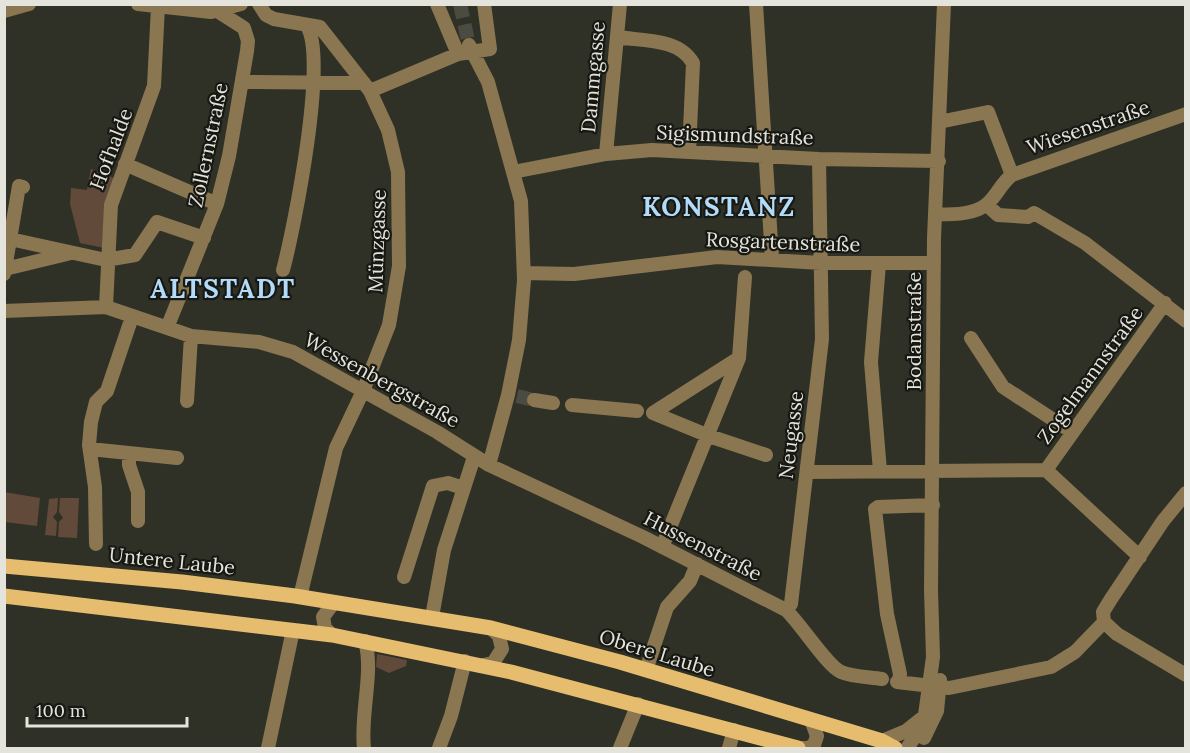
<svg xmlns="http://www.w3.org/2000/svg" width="1190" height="753" viewBox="0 0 1190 753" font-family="Lora,serif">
  <rect width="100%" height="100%" fill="#303126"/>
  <!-- green -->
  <path fill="#614a39" d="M91,169L114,178L104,248L80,243L70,204L71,188L87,190Z
    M4,492L40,498L37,526L5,522Z
    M58,498L57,512L53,517L57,522L56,536L45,535L49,499Z
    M60,498H79L77,538L58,537L59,522L63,518L59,512Z
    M377,654L407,660L406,666L389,673L376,667Z"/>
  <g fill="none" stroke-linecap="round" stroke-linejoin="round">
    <!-- minor-tunnel -->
    <path stroke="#4b4c41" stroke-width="14" stroke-dasharray="14 7" stroke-linecap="butt" d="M460,4L469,45
      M517,396L534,400"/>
    <!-- minor -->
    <path stroke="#8a7752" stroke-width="14" d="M138,4L211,12L241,4
      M259,4L266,15L274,19L320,27L370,91L388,130L398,172L399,266L389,325L363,391L336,448L300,597
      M437,4L458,54L490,49L484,4
      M756,4L772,258
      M4,11L29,4
      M617,37C643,41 679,38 693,63L689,152
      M469,45L488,82L521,201L524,280L519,340L508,395L489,465
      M242,82L364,83
      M370,91L458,54
      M939,122L988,112L1012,175
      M606,154L620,4
      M125,164L217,204
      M513,172L606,154L652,150L819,159L939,161
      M987,205L998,215L1028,217L1034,213L1085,243L1186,321
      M935,214C951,215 974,215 987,204C997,196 1001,183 1012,175L1186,114
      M10,239L106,260L135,255L157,222L204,238
      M879,264L871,362L880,471
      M5,269L19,186L23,187
      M283,270C294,229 328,59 307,26
      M524,273L574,274L717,257L821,263H934
      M4,274L5,269L67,254
      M106,307L111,205L154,86L158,6
      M4,311L106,307L191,336L259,342L293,352L437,432L489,465L643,537L786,610C801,624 827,666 841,672C853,677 870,677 882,679
      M167,328L217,204L229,156L247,51L248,41L244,28L219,12
      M971,338L1003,387L1072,432
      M534,400L553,403
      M187,401L191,336
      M572,405L637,411
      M653,413L709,436L766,455
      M653,413L739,358
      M90,449L177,458
      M129,454V465L138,492V521
      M1046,470L1165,303
      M807,472L1046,470L1140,557
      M96,544L95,487L89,445L91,422L96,402L107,391L132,317
      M662,547L739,358L745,277
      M404,577L433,486L448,483L463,488
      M786,610L791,604L822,339L819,159
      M432,617L444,550L474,457
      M1104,622L1117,634L1186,675
      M332,635L325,628L323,617L334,602
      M483,665L493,663L502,649L499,636L491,628
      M646,670L667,607L690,581L697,564
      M897,682L949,688L1051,667L1075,652L1104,622L1103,612L1111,599L1163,521L1186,493
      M899,682L900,674L887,614L875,509L878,507L933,505
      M924,738L937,711L940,680
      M882,741L906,731L921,719
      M268,748L293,630
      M364,748C360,714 374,672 365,641
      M439,748L451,716L465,661
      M620,748L638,704
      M729,748L734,730
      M797,748H808L814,745L817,736L811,720
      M907,748L920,730L925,715L933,657L931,590L934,238L944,4"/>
    <!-- major -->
    <path stroke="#e6bd6e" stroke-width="15" d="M4,566L182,582L295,596L491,628L620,662L882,741L895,748
      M4,596L332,635L511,672L798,748"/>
  </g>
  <g text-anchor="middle" stroke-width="4.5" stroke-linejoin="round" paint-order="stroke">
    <!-- street labels -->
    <g font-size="20" fill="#e4e4dd" stroke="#181813">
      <text transform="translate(593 77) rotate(-85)" y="7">Dammgasse</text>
      <text transform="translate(1088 127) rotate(-19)" y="7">Wiesenstraße</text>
      <text transform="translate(735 135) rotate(2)" y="7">Sigismundstraße</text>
      <text transform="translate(208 145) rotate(-78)" y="7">Zollernstraße</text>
      <text transform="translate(111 149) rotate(-69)" y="7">Hofhalde</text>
      <text transform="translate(377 241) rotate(-88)" y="7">Münzgasse</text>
      <text transform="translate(783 242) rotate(2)" y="7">Rosgartenstraße</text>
      <text transform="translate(914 331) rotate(-90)" y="7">Bodanstraße</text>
      <text transform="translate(1090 375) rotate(-54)" y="7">Zogelmannstraße</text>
      <text transform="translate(382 380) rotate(29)" y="7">Wessenbergstraße</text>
      <text transform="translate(791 435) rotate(-83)" y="7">Neugasse</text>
      <text transform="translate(703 546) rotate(27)" y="7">Hussenstraße</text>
      <text transform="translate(172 561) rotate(6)" y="7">Untere Laube</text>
      <text transform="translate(657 653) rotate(17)" y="7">Obere Laube</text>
    </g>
    <!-- district labels -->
    <g font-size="26" font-weight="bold" letter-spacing="1.5" fill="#b2daf9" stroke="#181813">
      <text x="719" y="216">KONSTANZ</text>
      <text x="223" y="298">ALTSTADT</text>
    </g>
  </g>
  <!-- border -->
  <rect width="1190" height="753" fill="none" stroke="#e4e4dd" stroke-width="12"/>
  <!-- scale -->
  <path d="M27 717v9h160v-9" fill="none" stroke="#e4e4dd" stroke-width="3"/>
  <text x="36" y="717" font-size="18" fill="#e4e4dd" stroke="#181813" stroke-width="4.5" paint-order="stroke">100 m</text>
</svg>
